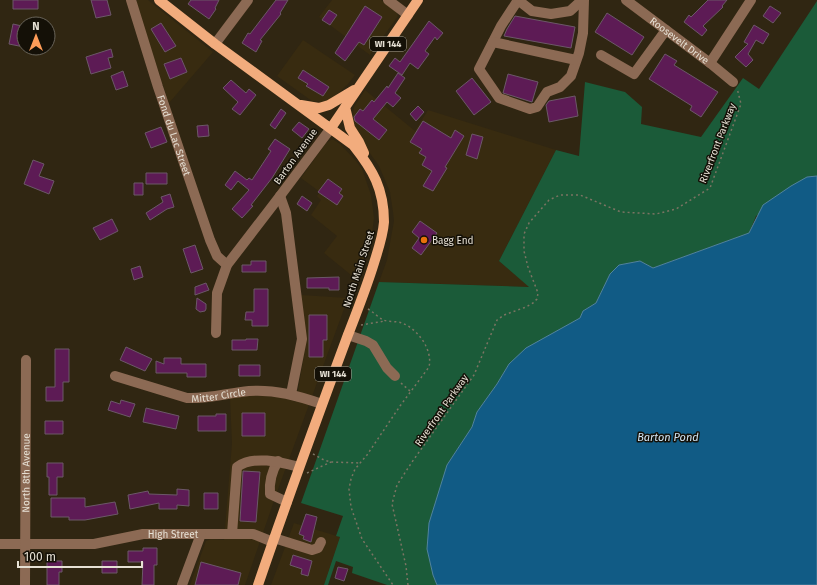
<svg xmlns="http://www.w3.org/2000/svg" width="817" height="585" viewBox="0 0 817 585" font-family="'Fira Sans',sans-serif">
  <rect width="100%" height="100%" fill="#302612"/>
  <!-- built -->
  <path fill="#382b10" d="M137,0H148L213,52L169,103L137,7Z
    M332,0H381L396,11L398,16L370,55L319,17Z
    M303,40L355,75L348,84L331,100L321,102L312,101L277,76Z
    M365,90L415,131L428,110L556,150L499,261L530,287L379,282L387,260L394,221L393,212L390,192L379,166L357,135L353,124V114L354,107Z
    M331,140H334L340,144L356,161L362,169L371,195L374,218L371,241L356,279L324,253L337,236L311,215L321,200L317,196L320,192L301,178L326,143Z
    M301,295L348,298L277,492L245,585H190L206,541L211,539L224,540L232,444L230,397L253,395L269,396L285,398L296,402L305,350L306,341Z
    M294,523L340,537L324,585H271Z"/>
  <!-- green -->
  <path fill="#1b5b39" d="M817,1V176L807,177L756,216L749,233L653,268L640,261L619,265L610,274L596,303L583,311L580,318L509,364L497,384L477,412L472,427L447,465L433,575L437,585H387L352,573L353,567L336,561L328,585H324L340,537L336,536L343,516L301,503L379,282L529,287L499,261L556,150L579,156L585,82L625,92L642,107L641,124L701,137L743,78L759,89Z"/>
  <!-- water -->
  <path fill="#115b85" stroke="#51839d" d="M817,176V585H437L433,575L427,549L429,523L447,465L472,427L477,412L497,384L509,364L526,348L580,318L583,311L596,303L610,274L619,265L640,261L653,268L749,233L763,205L791,186L807,177Z"/>
  <!-- building -->
  <path fill="#5d1b55" stroke="#6c5868" d="M13,0H38V9H13Z
    M91,0H107L111,15L96,18Z
    M191,0H219L215,8L216,9L209,19L188,4Z
    M276,0H288L280,13L281,14L260,40L262,41L256,52L242,43L248,33L250,34Z
    M708,0H727L722,6L723,7L703,26L707,30L702,36L684,22L689,15L691,17Z
    M365,6L382,17L364,45L359,42L345,61L335,53Z
    M770,6L781,13L773,23L763,16Z
    M329,10L337,15L330,25L322,20Z
    M607,13L644,37L632,55L595,32Z
    M515,16L575,27L571,48L504,36L507,29Z
    M429,21L443,33L437,40L435,37L425,51L429,54L418,69L410,63L402,75L389,66L395,58L400,62Z
    M161,23L176,46L165,52L151,29Z
    M13,24L22,26L21,34L24,35V47L9,44Z
    M754,25L769,34L763,44L756,40L748,54L753,60L746,67L735,57L748,44L744,42Z
    M111,49L113,57L108,58L111,68L91,74L86,57Z
    M665,54L677,61L674,65L718,92L701,117L690,110L692,106L649,79Z
    M181,58L187,72L170,79L164,64Z
    M303,70L329,87L323,96L306,86L308,84L298,78Z
    M123,71L128,86L116,90L111,76Z
    M398,73L405,78L395,93L401,98L393,107L387,102L373,119L387,130L379,140L355,121L354,117L360,109L363,111L372,100L374,102L387,86L388,88Z
    M508,74L538,82L532,102L503,93Z
    M472,78L491,102L474,115L456,91Z
    M231,80L246,93L249,89L256,95L240,115L232,109L238,102L223,88Z
    M575,96L578,116L549,122L546,105L549,101Z
    M418,106L424,112L416,121L410,114Z
    M281,109L286,113L275,129L270,125Z
    M423,121L451,138L455,130L464,136L445,167L447,168L433,191L423,186L432,171L422,165L426,157L419,153L422,149L410,142Z
    M299,122L309,129L302,138L292,130Z
    M208,125L209,136L198,137L197,126Z
    M161,127L167,142L151,148L145,133Z
    M472,134L483,137L477,159L466,155Z
    M275,139L290,149L272,178L251,205L253,206L242,218L232,209L249,190L238,181L231,190L225,185L235,171L247,180L249,178L252,180L271,151L268,149Z
    M33,160L44,164L39,176L54,181L49,194L24,184Z
    M146,173H167V184H146Z
    M328,179L342,189L339,193L343,196L337,205L318,192Z
    M134,183H143V195H134Z
    M170,194L174,207L167,209L150,220L146,213L163,202L161,197Z
    M302,196L312,203L307,211L297,204Z
    M112,219L118,231L100,240L93,228Z
    M420,221L437,233L421,255L412,248L419,238L412,232Z
    M195,245L203,269L191,273L183,249Z
    M251,261H266V272H242V265H251Z
    M140,266L143,277L134,280L131,269Z
    M339,277V290H329V288H307V278Z
    M206,283L209,290L195,295V287Z
    M254,289H268V326H252V320H245L246,312H254Z
    M197,298L206,304V309L205,311L200,312L196,309Z
    M309,315H327V340H323V357H309Z
    M246,339H258L257,350H232V340H246Z
    M126,347L152,359L145,371L120,360Z
    M55,349H69V382H63V401H46V387H55Z
    M164,358H181V364H206V377H187V373H156V361L164,364Z
    M239,365H260V376H239Z
    M121,400L135,404L130,417L108,410L111,401L120,404Z
    M146,408L179,416L176,429L143,422Z
    M242,413H265V436H242Z
    M216,414H226V431H198V416H216Z
    M45,421H63V434H45Z
    M47,463H63V477H57V495H49V477H47Z
    M243,471L260,472L256,522L240,521Z
    M177,489L189,490V506L177,505V509H159V503L130,509L128,495L148,491L149,494L177,495Z
    M204,493H218V509H204Z
    M51,498H85V507L115,502L118,514L85,520H69V517H51Z
    M306,514L317,517L311,542L303,539L304,536L299,534Z
    M143,548H157V565H154V585H142L143,562H128V551H143Z
    M293,555L312,561L308,576L301,574L302,569L290,565Z
    M47,561H62V572H59V585H47Z
    M102,561H117V573H102Z
    M201,562L241,573L238,585H195Z
    M338,567L348,569L344,581L335,578Z"/>
  <g fill="none" stroke-linecap="round" stroke-linejoin="round">
    <!-- path -->
    <path stroke="#7c7463" stroke-width="1.5" stroke-dasharray="2 3" stroke-linecap="butt" d="M368,309C373,312 378,317 383,320C389,322 396,321 402,323C418,329 433,350 429,367L400,406L367,455L355,469L351,479L349,489L351,507L362,539L393,585
      M361,325L385,321
      M401,383L410,391
      M313,454L324,460L331,462L361,463
      M307,473L331,462
      M408,585L406,566L392,504L397,485L412,462L474,375L497,320L504,315L526,307L533,303L537,299L538,293L528,267L524,251V234L529,223L549,200L560,195H580L621,212L656,214L676,209L710,188L741,104L737,88"/>
    <!-- minor -->
    <g stroke="#8c6a54" stroke-width="10">
      <path id="s1" d="M131,0L158,87L210,240L217,256L227,265"/>
      <path d="M388,0L408,15"/>
      <path d="M518,0L501,26L479,69L499,98L530,109L537,107L547,92L560,87L571,76L579,53L583,33L584,0"/>
      <path d="M518,0L532,11L551,14L570,11L582,0"/>
      <path id="s2" d="M626,0L710,63L733,82"/>
      <path d="M493,42L576,60"/>
      <path d="M215,44L248,0"/>
      <path d="M601,55L634,74L666,30"/>
      <path d="M710,63L751,0"/>
      <path d="M280,196L286,213L302,339L291,394"/>
      <path d="M216,333L217,293L227,265L280,196L331,128"/>
      <path d="M348,335L366,341L373,345L387,368L395,376"/>
      <path id="s3" d="M115,376L187,398C208,399 228,393 249,391C275,389 298,396 322,404"/>
      <path d="M278,461C272,471 269,483 270,494L287,502"/>
      <path d="M232,534L237,467C254,455 280,462 299,467"/>
      <path d="M274,538L312,550L318,548L321,542"/>
      <path id="s4" d="M0,544H94L143,534H253L273,542"/>
      <path id="s5" d="M25,585L26,360"/>
      <path d="M182,585L201,534"/>
    </g>
    <!-- major -->
    <path stroke="#f2ac7d" stroke-width="10" d="M159,0L215,44L353,145C373,170 384,189 384,222C383,236 378,250 374,263C366,289 356,314 346,340C316,421 286,503 258,585
      M301,105L319,108L329,105L354,90
      M345,107L350,128L359,142L364,153
      M331,128L418,0"/>
  </g>
  <!-- markers -->
  <circle fill="#e8710a" stroke="#141007" stroke-width="1.5" cx="424" cy="240" r="4"/>
  <g text-anchor="middle" stroke-width="3" stroke-linejoin="round" paint-order="stroke">
    <!-- shield labels -->
    <g fill="#141007" stroke="#a7a296" stroke-width="1">
      <rect x="370" y="37" width="36" height="14" rx="3"/>
      <rect x="315" y="367" width="36" height="14" rx="3"/>
    </g>
    <g font-size="9" font-weight="bold" fill="#e6e0d4">
      <text x="388" y="47">WI 144</text>
      <text x="333" y="377">WI 144</text>
    </g>
    <!-- street labels -->
    <g font-size="10" fill="#e6e0d4" stroke="#141007">
      <text dy="4" stroke="none"><textPath href="#s2" startOffset="67">Roosevelt Drive</textPath></text>
      <text dy="4" stroke="none"><textPath href="#s1" startOffset="142">Fond du Lac Street</textPath></text>
      <text transform="translate(717 143) rotate(-69)" y="4">Riverfront Parkway</text>
      <text transform="translate(295 156) rotate(-54)" y="4">Barton Avenue</text>
      <text transform="translate(358 269) rotate(-72)" y="4">North Main Street</text>
      <text dy="4" stroke="none"><textPath href="#s3" startOffset="107">Mitter Circle</textPath></text>
      <text transform="translate(441 410) rotate(-55)" y="4">Riverfront Parkway</text>
      <text dy="4" stroke="none"><textPath href="#s5" startOffset="112">North 8th Avenue</textPath></text>
      <text dy="4" stroke="none"><textPath href="#s4" startOffset="174">High Street</textPath></text>
    </g>
    <!-- poi labels -->
    <g font-size="10" fill="#e6e0d4" stroke="#141007" text-anchor="start">
      <text x="432" y="244">Bagg End</text>
    </g>
    <!-- water labels -->
    <g font-size="11" font-style="italic" fill="#d1e5f5" stroke="#141007">
      <text x="668" y="441">Barton Pond</text>
    </g>
  </g>
  <!-- north arrow -->
  <g transform="translate(36 36)"><circle r="19" fill="#141007" stroke="#686359"/>
  <path d="M0-3L7 15L0 10L-7 15Z" fill="#fe9c58"/>
  <text y="-6" font-size="11" font-weight="bold" text-anchor="middle" fill="#e6e0d4">N</text>
  </g>
  <!-- scale -->
  <path d="M18 561v6h124v-6" fill="none" stroke="#e6e0d4" stroke-width="2"/>
  <text x="24" y="561" font-size="12" fill="#e6e0d4" stroke="#141007" stroke-width="3" paint-order="stroke">100 m</text>
</svg>
